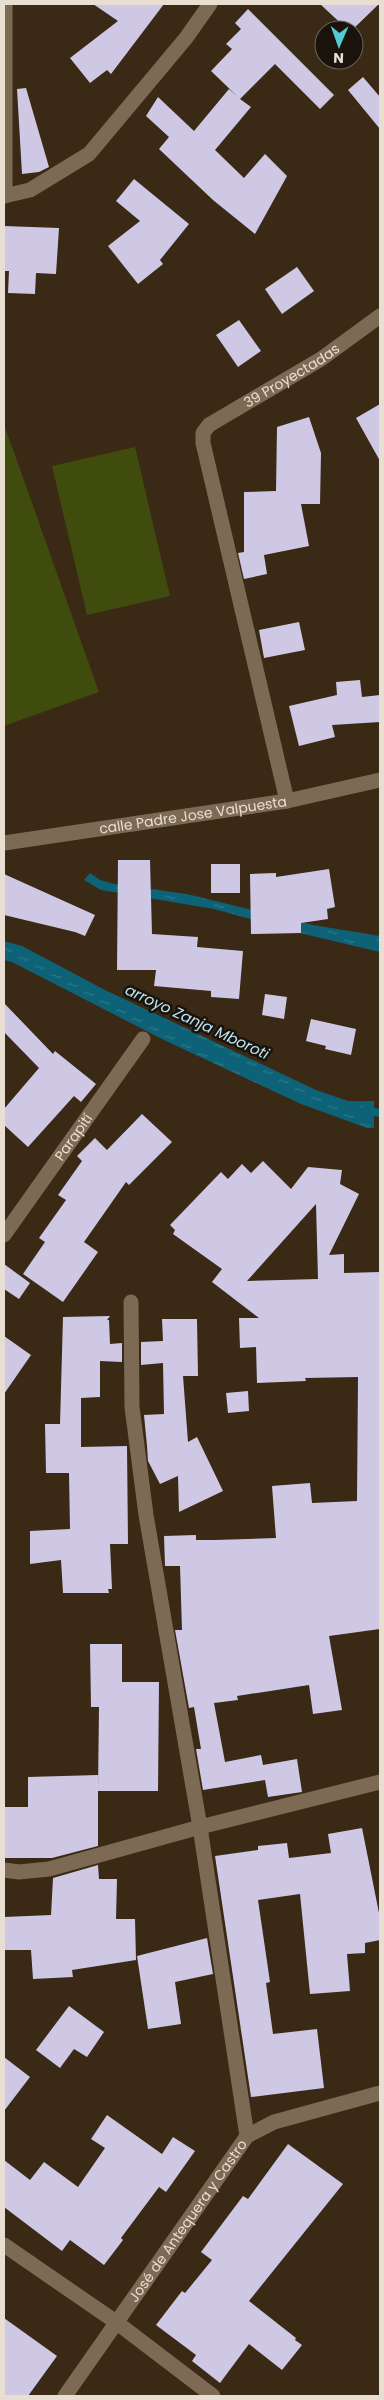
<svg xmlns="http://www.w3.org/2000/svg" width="384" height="2400" viewBox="0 0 384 2400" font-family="Poppins,sans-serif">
  <defs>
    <pattern id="water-ripples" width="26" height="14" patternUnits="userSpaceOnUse" patternTransform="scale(1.25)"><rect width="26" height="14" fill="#0d6278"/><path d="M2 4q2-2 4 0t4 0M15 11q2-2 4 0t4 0" fill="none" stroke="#30788a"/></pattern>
  </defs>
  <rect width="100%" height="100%" fill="#392915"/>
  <!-- pitch -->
  <path fill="#404b0e" d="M4,424L99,692L4,726Z
    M135,447L170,596L87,615L52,466Z"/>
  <!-- water -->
  <path fill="url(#water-ripples)" d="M90,873L100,880L114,884L187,894L313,925L380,936V952L308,935L214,909L101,890L84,880Z
    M4,941L22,946L105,990L316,1090L348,1101H374V1128H367L301,1104L166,1041L12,962L4,960Z"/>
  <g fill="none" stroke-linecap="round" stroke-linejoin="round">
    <!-- stream -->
    <path stroke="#0d6278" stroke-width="8" d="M365,1110L380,1113"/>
  </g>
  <!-- building -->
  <path fill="#cfc8e5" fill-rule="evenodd" d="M93,4H164L111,74L107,70L90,83L70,58L118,21Z
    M320,4H379L352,30H348Z
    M248,9L334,95L320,109L275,64L240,99L251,107L215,150L244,178L265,154L287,176L255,234L213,200L159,149L169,137L146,116L158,97L194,131L229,89L238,97L211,71L232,49L226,44L241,29L235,23Z
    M363,77L380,97V129L348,90Z
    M26,88L49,167L39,172L22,174L17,89Z
    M134,179L189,224L160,260L163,264L138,284L108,246L140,221L116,201Z
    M4,226L59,228L56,274L36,273L35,294L8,293L9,271H4Z
    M297,267L314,291L282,314L265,289Z
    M239,320L261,351L238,367L216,335Z
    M380,404V461L356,418Z
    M309,417L321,453L320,504H301L309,546L264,555L267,574L244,579L238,553L244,552V492L276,491L277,427Z
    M299,622L305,650L264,658L259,630Z
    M360,680L362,697L380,695V722L332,725L335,737L299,746L289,706L337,695L336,682Z
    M118,860H150L152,934L198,937L197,947L243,951L239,999L211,997V991L154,986L156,970H117Z
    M211,864H240V893H211Z
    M329,869L335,907L327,909L328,919L301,923V933L251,934L250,874L276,873V877Z
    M4,874L95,915L85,936L75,932L4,915Z
    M265,994L287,997L284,1019L262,1015Z
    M4,1003L53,1054L55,1051L96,1084L81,1102L74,1096L28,1147L4,1125V1109L39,1068L4,1032Z
    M311,1019L356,1029L351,1055L325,1049L326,1046L306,1041Z
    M142,1114L172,1142L129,1185L126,1182L84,1242L98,1252L63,1302L23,1274L45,1242L39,1238L66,1200L58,1195L82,1161L77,1156L95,1138L107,1150Z
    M263,1161L291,1189L308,1167L342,1170L340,1184L359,1194L329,1255L344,1254V1273L380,1272V1629L329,1636L342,1710L313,1714L309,1685L237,1696L238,1700L214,1703L225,1762L261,1755L263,1765L297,1759L302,1792L268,1797L265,1780L203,1790L196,1749H201L194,1707L189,1708L175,1630H182L180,1566H165L164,1536L196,1535V1540H215L276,1538L272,1486L310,1483L312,1503L357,1501L358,1377L305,1378L306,1381L257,1383L256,1347L240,1348L239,1318H259L212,1282L222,1269L173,1234L175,1230L170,1225L221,1172L228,1179L242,1164L251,1173ZM316,1204L318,1279L247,1281Z
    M4,1264L30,1283L19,1299L4,1289Z
    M110,1316L107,1320H109L110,1344L122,1343V1362L100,1361V1397L81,1398V1447L127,1446L128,1544H110L112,1589H108L109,1593H63L61,1560L30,1564V1531L70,1529L69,1473H46L45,1424H60L63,1317Z
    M162,1319H197L198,1376H183L188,1442L197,1437L223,1491L179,1512L178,1476L160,1484L148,1461L147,1446L144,1415L164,1414L163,1363L141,1365V1342L163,1341Z
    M4,1336L31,1355L4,1394Z
    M248,1391L249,1411L228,1413L226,1393Z
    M90,1644H122V1682H159L158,1791H98V1846L52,1858H4V1807H28V1777L98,1775V1788L99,1707H91Z
    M362,1828L380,1918V1940L365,1943V1953L347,1954L350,1991L310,1994L300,1894L258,1900L270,1982L266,1983L273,2034L317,2029L324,2088L251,2097L215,1856L258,1850V1846L287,1843L289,1858L331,1853L328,1834Z
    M98,1865L99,1879H117L116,1919H135L136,1960L72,1970L73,1977L33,1979L31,1950H4V1917L51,1915L53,1878Z
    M207,1938L213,1974L175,1982L181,2024L148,2029L137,1956Z
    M69,2006L104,2032L87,2057L74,2049L60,2068L36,2050Z
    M4,2057L30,2077L4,2111Z
    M107,2115L162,2154L173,2137L195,2151L166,2192L159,2187L121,2238L123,2240L104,2265L70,2240L62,2251L4,2207V2160L30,2180L44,2162L78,2187L105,2148L91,2139Z
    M288,2144L343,2184L249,2301L296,2338L295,2340L302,2345L282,2370L249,2344L220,2383L192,2361L196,2355L156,2325L182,2291L185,2293L212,2260L201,2252L243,2196L248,2199Z
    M4,2318L57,2356L28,2396H4Z"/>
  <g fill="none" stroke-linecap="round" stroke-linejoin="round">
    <!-- minor -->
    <g stroke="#7d6a54" stroke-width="15">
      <path d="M4,196L30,190L89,154L186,38L210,4"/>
      <path d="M5,196V4"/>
      <path id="s1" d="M287,801L203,443V433L209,425L321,359L380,316"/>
      <path id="s2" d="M4,843L287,801L380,780"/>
      <path id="s3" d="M4,1235L143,1039"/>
      <path d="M131,1302L132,1407L146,1515L200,1827L247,2136"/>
      <path d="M4,1870L19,1872L49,1869L200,1827L380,1782"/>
      <path d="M4,2245L116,2322L213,2396"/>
      <path id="s4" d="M65,2396L247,2136L274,2122L380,2093"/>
    </g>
  </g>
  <g text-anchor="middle" stroke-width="5" stroke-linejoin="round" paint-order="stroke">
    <!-- street labels -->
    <g font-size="14" fill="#e8ded1" stroke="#1a130b">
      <text dy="5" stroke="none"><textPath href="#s1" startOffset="484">39 Proyectadas</textPath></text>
      <text dy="5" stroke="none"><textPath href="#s2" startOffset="191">calle Padre Jose Valpuesta</textPath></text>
      <text dy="5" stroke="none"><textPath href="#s3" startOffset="120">Parapití</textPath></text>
      <text dy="5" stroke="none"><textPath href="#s4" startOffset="214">José de Antequera y Castro</textPath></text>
    </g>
    <!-- water labels -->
    <g font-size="15" font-style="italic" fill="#b7e5f5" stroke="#1a130b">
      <text transform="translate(197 1022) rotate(25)" y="5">arroyo Zanja Mboroti</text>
    </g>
  </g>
  <!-- border -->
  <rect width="384" height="2400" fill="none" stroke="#e8ded1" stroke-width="10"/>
  <!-- north arrow -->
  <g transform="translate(339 45) rotate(182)"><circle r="24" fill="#1a130b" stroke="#6c645a"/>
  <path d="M0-4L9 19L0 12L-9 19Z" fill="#51ccd3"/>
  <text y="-8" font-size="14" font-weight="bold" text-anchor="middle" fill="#e8ded1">N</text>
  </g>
</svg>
